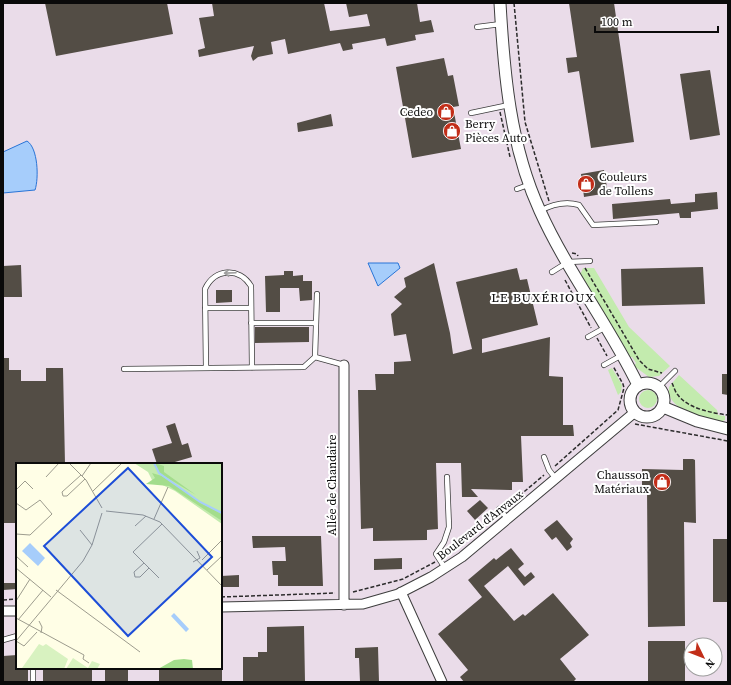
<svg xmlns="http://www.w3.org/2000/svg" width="731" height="685" viewBox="0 0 731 685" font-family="'Source Serif 4',serif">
  <rect width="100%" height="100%" fill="#fffee6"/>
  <!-- industrial -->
  <path fill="#eadce9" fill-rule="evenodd" d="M3,3H728V682H3ZM17,464H221V668H17ZM691,645H715V669H691Z"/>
  <!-- green -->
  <path fill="#c3ebae" d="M583,268H594L629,327L670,366L659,376L649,377L634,366L636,363L632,357H628L580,275Z
    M612,368L622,385L621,392L618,395L608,370Z
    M679,375L717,410L718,415L725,416V420L720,422C704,418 665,410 669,387Z
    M639 399a9 9 0 1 1 18 0a9 9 0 1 1-18 0Z"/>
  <!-- water -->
  <path fill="#a6cdfb" stroke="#2874d7" d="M27,141C38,148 39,178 35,190L3,193V152Z
    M368,263H398L400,268L378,286Z"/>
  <!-- building -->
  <path fill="#534d45" d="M45,3H167L173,34L56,56Z
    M212,3H324L330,31L370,26L367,14L349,17L346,3H417L420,22L431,20L434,32L415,35L416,40L387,46L385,38L352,44L353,49L343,51L340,43L288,54L285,39L271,42L273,54L258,57L253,61L251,56L254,46L199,57L198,50L205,48L199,18L214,16Z
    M569,3H614L634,142L591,148L579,71L568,73L567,65L566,58L577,57Z
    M444,58L448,76L453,75L459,106L453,107L461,149L412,158L396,67Z
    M710,70L720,135L690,140L680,74Z
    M331,114L333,126L298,132L297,123Z
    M604,170L608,193L584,197L581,174Z
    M717,192L718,209L691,212V218H680L679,213L613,219L612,204L670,199L671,204L695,202V194Z
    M434,263L450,333L453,354L472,349L456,282L517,268L520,280L527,279L538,325L482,339V353L550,337L549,376L563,377V425H573L574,436H521L523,482H512V490L471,489L478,497H462L461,463H436L438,529L427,530V540L373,541V528L361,529L358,390H376L375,374H394V362L411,361L406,334L394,336L391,314L402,304L394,297L406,287L404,278Z
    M21,265L22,297H3V266Z
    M703,267L705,304L622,306L621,269Z
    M284,271H293V276L303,275V281H312V300L300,301L299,288H280V312H266L265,276L284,275Z
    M216,290H232V302L216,303Z
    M255,327H309V342L255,343Z
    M3,358H9V370H21V381H46V368H63L65,464H17V523H3Z
    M722,374H728V395L722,394Z
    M175,423L182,445L188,443L192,457L168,464H157L152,449L172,443L166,426Z
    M683,459H693L695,460L696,523L684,522L685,626L648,627L647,486H642V469L683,470Z
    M480,500L488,508L475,520L467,511Z
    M557,520L573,539L570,543L572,547L567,551L556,537L552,540L544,530Z
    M252,536H321L323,586H278V575H273L272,561H286L285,547L253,548Z
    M713,539H728V602H713Z
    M511,548L524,564L518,569L525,577L531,572L535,577L524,586L508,566L484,586L514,621L523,614L525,616L553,593L589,635L560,659L576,679L573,682H464L460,677L468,670L438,634L482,597L468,580L494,558L496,560Z
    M402,558V569L374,570V559Z
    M239,575V587H221V576Z
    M3,583H17V589L3,590Z
    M304,626L305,682H243V657H258V652H267V627Z
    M648,641H685V682H648Z
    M378,647L379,682H360L359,658H355V648Z
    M17,655V668H28V682H3V656Z
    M43,668H92V682H43Z
    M105,668H128V681H105Z
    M159,668H222V682H159Z"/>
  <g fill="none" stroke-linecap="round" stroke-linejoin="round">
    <defs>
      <path id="service" d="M477,27L501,24
        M471,113L509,105
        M517,189L528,185
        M540,211C553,204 565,201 579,205L593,225L656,222
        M552,272L568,262L590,261
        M205,308H251
        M251,323H316
        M588,337L606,327
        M315,357L317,294
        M604,365L622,355
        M206,368L205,289C215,268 239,267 251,286L252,368
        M124,369L304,367L315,357L344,365
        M659,387L675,371
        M544,457L549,470L556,479
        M499,509L508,519
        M445,568L436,554L444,542L449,527L447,477
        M3,640L17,636
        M33,668V682"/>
      <path id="minor" d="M401,592L442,682
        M344,605V365
        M221,607L363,604L398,594L431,577L462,557L635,412
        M3,611H17"/>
      <path id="tertiary" d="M500,3C504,73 510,146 540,211C567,271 609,325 638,385
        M630 400a17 17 0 1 1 34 0a17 17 0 1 1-34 0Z
        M663,407L697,421L728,429"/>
    </defs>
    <!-- service casing -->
    <use href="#service" stroke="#3d3d3d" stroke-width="6"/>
    <!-- minor casing -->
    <use href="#minor" stroke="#3d3d3d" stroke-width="11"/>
    <!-- tertiary casing -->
    <use href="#tertiary" stroke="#3d3d3d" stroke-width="13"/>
    <!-- path -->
    <path stroke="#2c2c2c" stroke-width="1.5" stroke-dasharray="4 2" stroke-linecap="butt" d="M514,3L525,122L549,201
      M500,112L510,157
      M572,253L577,254L578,256
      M585,268L639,360L648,369L662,373
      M565,280L591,328
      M597,338L607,356
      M672,383C674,387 675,392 678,395C688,409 713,413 728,415
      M635,424L728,441
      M555,466L618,410L624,388L623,384L613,366
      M506,507L544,475
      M445,556L497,514
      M353,592L403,579L435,562
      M221,597L335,593
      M3,600L17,599"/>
    <!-- service -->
    <use href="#service" stroke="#fff" stroke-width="4.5"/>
    <!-- minor -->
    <use href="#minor" stroke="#fff" stroke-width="9"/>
    <!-- tertiary -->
    <use href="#tertiary" stroke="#fff" stroke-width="11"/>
  </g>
  <!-- one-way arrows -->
  <defs><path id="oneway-shaft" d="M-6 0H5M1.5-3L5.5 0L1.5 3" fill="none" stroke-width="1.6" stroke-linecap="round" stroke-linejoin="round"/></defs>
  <use stroke="#9d9d9d" href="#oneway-shaft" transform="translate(230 273) rotate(178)"/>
  <!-- icons -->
  <defs>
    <symbol id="shop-disc" viewBox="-11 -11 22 22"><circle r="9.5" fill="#c22e19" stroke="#fff"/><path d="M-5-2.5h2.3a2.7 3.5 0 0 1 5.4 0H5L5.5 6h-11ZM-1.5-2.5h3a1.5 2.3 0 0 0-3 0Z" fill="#fff"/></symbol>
  </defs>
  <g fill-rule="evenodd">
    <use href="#shop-disc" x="436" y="102" width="20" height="20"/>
    <use href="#shop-disc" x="442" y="121" width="20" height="20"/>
    <use href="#shop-disc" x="576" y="174" width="20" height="20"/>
    <use href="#shop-disc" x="652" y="472" width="20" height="20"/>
  </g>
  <g text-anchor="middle" stroke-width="4" stroke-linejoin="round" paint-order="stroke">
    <!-- poi labels -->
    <g font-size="12" fill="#0a0a0a" stroke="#fff" text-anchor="end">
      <text x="433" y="116">Cedeo</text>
      <text x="465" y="128" text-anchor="start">Berry<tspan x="465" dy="14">Pièces Auto</tspan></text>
      <text x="599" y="181" text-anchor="start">Couleurs<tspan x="599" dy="14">de Tollens</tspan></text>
      <text x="649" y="479">Chausson<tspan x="649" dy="14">Matériaux</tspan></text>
    </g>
    <!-- street labels -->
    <g font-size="12" fill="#0a0a0a" stroke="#fff">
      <text transform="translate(332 485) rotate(-90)" y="4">Allée de Chandaire</text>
      <text transform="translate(480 525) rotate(-38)" y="4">Boulevard d'Anvaux</text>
    </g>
    <!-- neighbourhood labels -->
    <g font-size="13" letter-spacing="1" fill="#0a0a0a" stroke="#fff">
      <text x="543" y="302">LE BUXÉRIOUX</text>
    </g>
  </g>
  <!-- overview -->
  <g transform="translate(16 463)">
    <rect width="206" height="206" fill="#fffee6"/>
    <path d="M118,0H206V61L159,28L136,17L132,9Z" fill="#c3ebae"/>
    <path d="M139,0L148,3V9L180,32L143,10ZM136,10L146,13L185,40L206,51V58L153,23L130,21L139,15ZM168,196L176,197L177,206H142L158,197Z" fill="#a3dd8c"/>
    <path d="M23,181L27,183L30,181L52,196L48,206L6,205ZM57,195L72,205L76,198L84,201L81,206H50Z" fill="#d8f2c0"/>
    <path d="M14,80L29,95L22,103L6,88ZM158,150L173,166L170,169L155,153Z" fill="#a6cdfb"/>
    <path fill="none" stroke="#a6cdfb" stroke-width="2" d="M138,0L143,10L184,39L206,50"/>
    <path fill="none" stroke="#9d9c8e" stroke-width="1" d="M53,0L70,17L86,45M65,12L46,29L47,33H51L69,16M66,13L75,0M30,14L43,0M0,27L9,18L17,26M77,28L106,0M0,40L10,47L24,37L36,51L14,72L0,71M90,48L127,52L144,59L206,123M138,56L152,24M119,63L130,53M64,67L76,82M0,93L12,104M186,97L206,77M177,99L184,95L181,88M128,100L118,109L119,114H124L133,105M0,105L35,134M191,107L206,93M143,115L117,89L146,61M40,127L124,189M0,138L14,116M0,155L68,192L67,196L73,200M2,157L27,127M23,158L26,164L25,170M0,178L67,98L76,82L86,50M0,178L8,183L21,169"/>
    <path fill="#1d4ed8" fill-opacity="0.15" stroke="#1d4ed8" stroke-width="2" d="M112,5L196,94L112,173L28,83Z"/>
    <rect width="206" height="206" fill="none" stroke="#0a0a0a" stroke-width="2"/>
  </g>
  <!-- border -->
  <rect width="731" height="685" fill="none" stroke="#0a0a0a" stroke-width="8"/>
  <!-- north arrow -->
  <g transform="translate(703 657) rotate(133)"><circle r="19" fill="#ffffff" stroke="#9d9d9d"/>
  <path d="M0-3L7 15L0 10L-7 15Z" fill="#c22e19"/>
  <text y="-6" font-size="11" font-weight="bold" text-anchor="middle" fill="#0a0a0a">N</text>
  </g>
  <!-- scale -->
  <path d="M595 26v6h123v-6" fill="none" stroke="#0a0a0a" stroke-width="2"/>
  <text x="601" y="26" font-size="12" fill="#0a0a0a" stroke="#ffffff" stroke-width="3" paint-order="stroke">100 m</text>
</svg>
